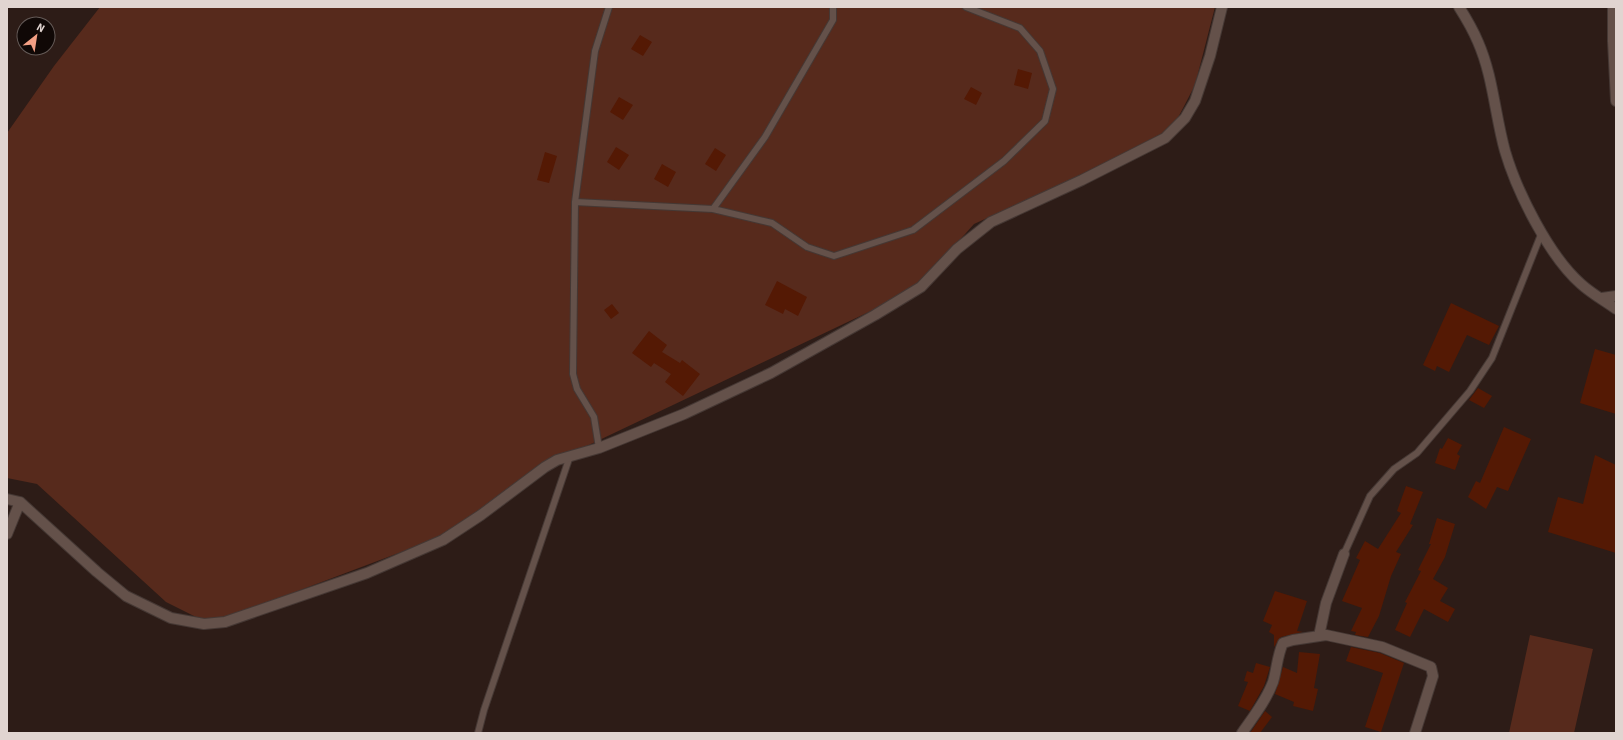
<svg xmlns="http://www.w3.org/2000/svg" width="1623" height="740" viewBox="0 0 1623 740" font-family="'Source Sans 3',sans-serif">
  <rect width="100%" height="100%" fill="#2d1c17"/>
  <!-- green -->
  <path fill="#572a1c" d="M100,7H1215L1195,85L1169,135L974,224L915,290L572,453L465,528L210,624L166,602L37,484L7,478V133L54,66Z
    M1530,635L1593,649L1574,733H1509Z"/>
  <!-- building -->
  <path fill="#541904" d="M640,35L652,42L643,56L631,49Z
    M1018,69L1032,73L1028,89L1014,85Z
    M971,87L982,93L976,105L964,99Z
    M619,97L633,105L623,120L610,112Z
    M616,147L629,155L619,170L607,162Z
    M715,148L726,155L716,171L705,164Z
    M545,152L557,156L549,183L537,180Z
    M662,164L676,172L668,187L654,179Z
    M777,281L807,297L798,316L785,309L783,314L765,305Z
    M1451,303L1499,326L1489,345L1467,335L1449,372L1437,366L1435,371L1423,365Z
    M612,304L619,313L611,319L604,310Z
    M649,331L667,345L662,352L680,363L682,360L700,374L683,396L665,382L671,374L654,363L651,367L632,353Z
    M1595,349L1616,355V414L1580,403Z
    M1478,388L1492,396L1484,408L1469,400Z
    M1504,427L1531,439L1508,491L1497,487L1486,509L1468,497L1476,481L1480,483Z
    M1448,438L1462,445L1457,454L1460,456L1455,470L1435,463L1440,448L1442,449Z
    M1595,455L1616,465V553L1548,532L1558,497L1583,504Z
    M1406,486L1423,492L1410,524L1413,525L1396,552L1401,554L1391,576L1379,616L1368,637L1355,635L1356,632L1351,631L1362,608L1342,601L1360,560L1356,558L1365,541L1378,549L1401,513L1397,511Z
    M1437,518L1455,524L1445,557L1433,579L1448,588L1440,601L1455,609L1448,622L1424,609L1410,637L1395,630L1407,603L1405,602L1421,571L1418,570L1431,544H1429Z
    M1275,591L1307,601L1297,631L1303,632L1281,637L1274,647V635L1269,632L1272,625L1263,621Z
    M1351,647L1380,653L1404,663L1381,732L1365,727L1383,673L1346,661Z
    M1299,652L1320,654L1314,688L1318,689L1313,711L1293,706L1294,702L1275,694L1283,667L1297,673Z
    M1256,663L1270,667L1264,686L1250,711L1238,706L1248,682L1244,681L1247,671L1253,673Z
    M1265,711L1272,717L1260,733H1250Z"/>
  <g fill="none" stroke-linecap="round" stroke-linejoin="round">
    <defs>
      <path id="lane" d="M575,202L713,209L772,223L807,247L834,256L913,230L1004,161L1045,121L1053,89L1040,51L1020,28L966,7
        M713,209L765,137L833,20V7
        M599,448L594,417L577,389L573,374L575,202L595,51L609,7
        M1344,554L1370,496L1394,469L1417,453L1470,391L1492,358L1542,232
        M478,733L484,710L570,456"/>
      <path id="street" d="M7,499L20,502L97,572L126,596L171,618L204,624L225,622L367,573L443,540L481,515L545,467L557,460L599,448L684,414L771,373L875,315L921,287L957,249L991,222L1082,180L1165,138L1185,118L1195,101L1210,56L1222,7
        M7,534L20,502
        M1319,636L1326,603L1344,554
        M1242,733C1253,717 1266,701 1273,682C1277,669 1277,656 1283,643L1293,640L1326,635L1382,647L1431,667L1433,676L1415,733"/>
      <path id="secondary" d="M1459,7C1466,18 1473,30 1478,42C1493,76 1495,115 1505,151C1517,192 1549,256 1581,284C1592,294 1605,301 1616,309
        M1613,7V41L1616,101
        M1602,298L1616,296"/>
    </defs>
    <!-- lane casing -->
    <use href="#lane" stroke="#453834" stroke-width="8"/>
    <!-- street casing -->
    <use href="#street" stroke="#453834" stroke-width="12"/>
    <!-- secondary casing -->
    <use href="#secondary" stroke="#453834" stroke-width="12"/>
    <!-- lane -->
    <use href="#lane" stroke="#64514a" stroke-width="6"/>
    <!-- street -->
    <use href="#street" stroke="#64514a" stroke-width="10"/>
    <!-- secondary -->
    <use href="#secondary" stroke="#64514a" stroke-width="10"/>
  </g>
  <!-- border -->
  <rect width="1623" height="740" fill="none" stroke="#e1d5d1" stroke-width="16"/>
  <!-- north arrow -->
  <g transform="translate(36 36) rotate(30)"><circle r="19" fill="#100806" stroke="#645a57"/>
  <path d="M0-3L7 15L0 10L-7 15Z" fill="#f39f84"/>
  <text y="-6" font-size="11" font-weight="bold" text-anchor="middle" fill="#e1d5d1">N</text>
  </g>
</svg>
